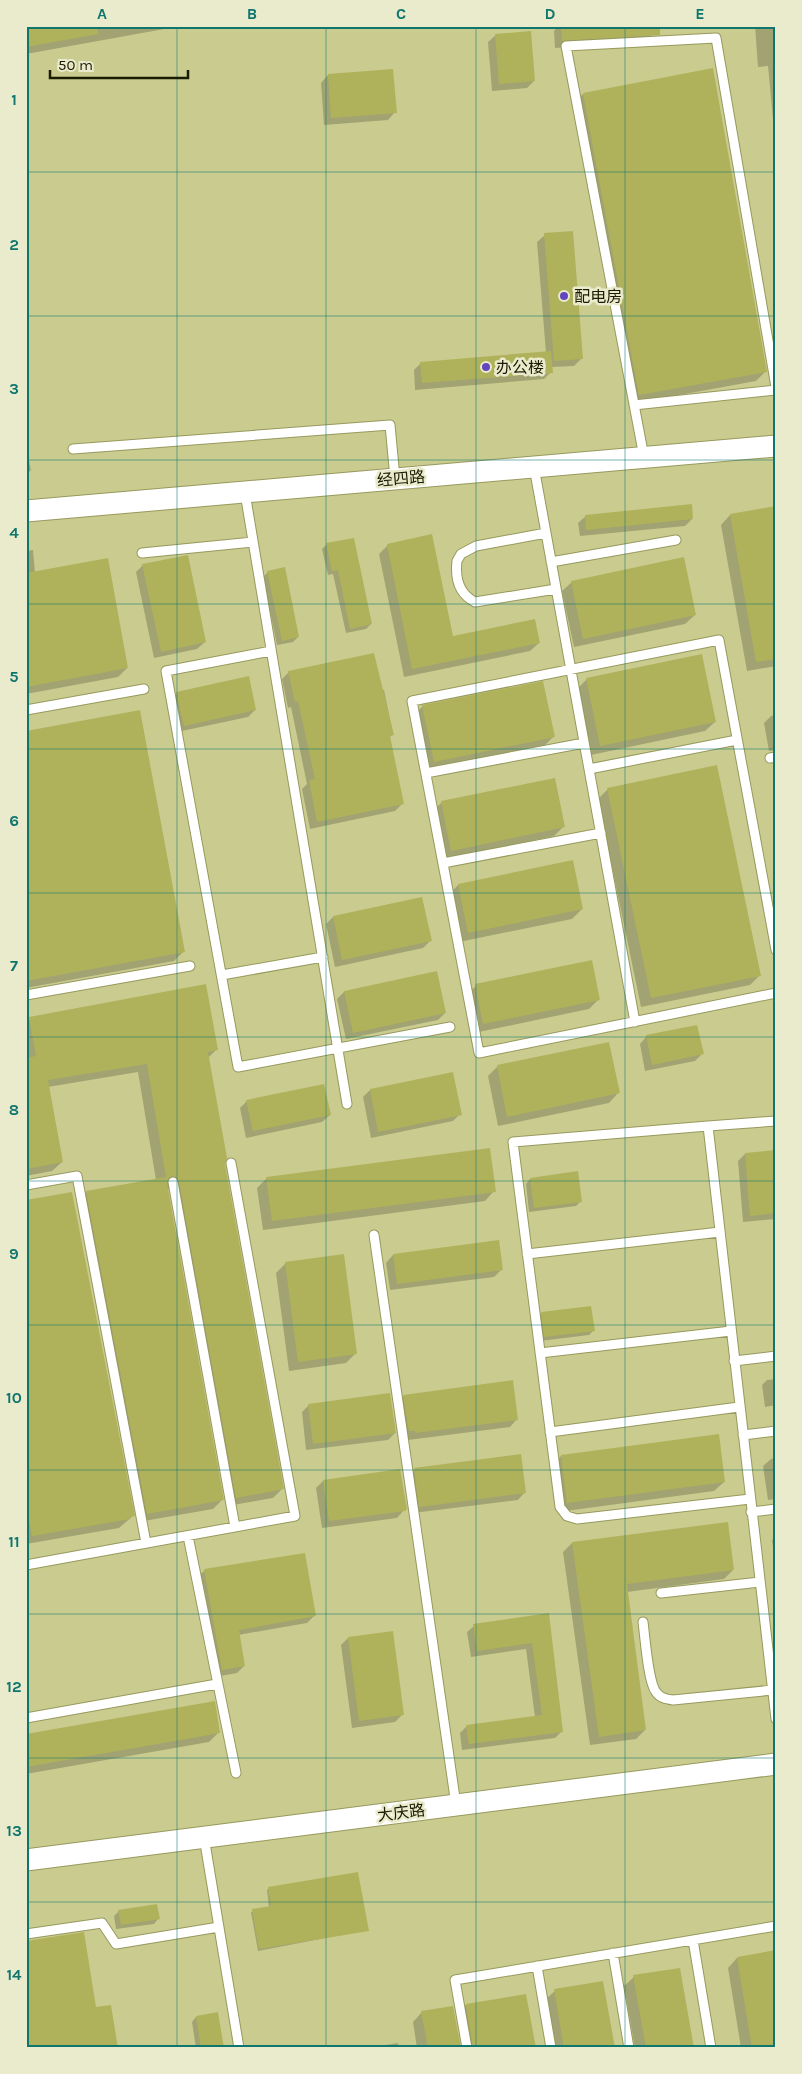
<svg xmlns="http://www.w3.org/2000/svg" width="802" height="2074" viewBox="0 0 802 2074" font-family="Karla,'Noto Sans SC',sans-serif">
  <rect width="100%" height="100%" fill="#cacc8f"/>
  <!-- shadow -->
  <path fill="#0003" d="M26,26H181L26,54Z
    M558,26H651V35L644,42L555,48L554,31Z
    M755,26H776V129L774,130L768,66L758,67Z
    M496,35L534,81L527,88L492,91L488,42Z
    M328,75L395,112L388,120L324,125L321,83Z
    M583,94L766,371L756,381L630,404L574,103Z
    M545,235L582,358L574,366L551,367V372L544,379L415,390L414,370L421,363L546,353L537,242Z
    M26,447L31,470L26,475Z
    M776,507V666L747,671L721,525L730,515Z
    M586,516L692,519L685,526L580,536L578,523Z
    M327,544L371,624L366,629L346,633L333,574L328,575L322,549Z
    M388,545L452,637L539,643L530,651L404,677L379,554Z
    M33,550L35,573L127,668L118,677L26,694V551Z
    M143,565L205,642L197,649L154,658L136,572Z
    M268,572L298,637L293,642L277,645L263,577Z
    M572,582L695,615L685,624L574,647L562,591Z
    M289,672L384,690L393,734L389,738L402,804L395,811L310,829L302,789L307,784L291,707L288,708L282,679Z
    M587,679L715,722L705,731L591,755L577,689Z
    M177,693L255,710L248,717L177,732L170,700Z
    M423,706L553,737L544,746L425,771L413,716Z
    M776,715V750L769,751L764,723L771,716Z
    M26,733L184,951L174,961L26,988Z
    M554,779L564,826L554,836L442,860L432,812L441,803Z
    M608,789L760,975L750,985L641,1007L598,799Z
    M458,885L582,909L572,919L459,942L449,894Z
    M333,917L430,941L423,948L335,967L326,924Z
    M476,986L599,999L589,1009L474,1033L466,995Z
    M344,992L445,1013L438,1020L346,1039L337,999Z
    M54,1015L216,1050L208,1058L224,1164L282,1489L273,1498L227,1506L170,1190L166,1187L222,1500L213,1509L138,1522L78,1202L87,1192L156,1180L138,1072L48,1087L62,1162L52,1171L26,1176V1020Z
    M647,1036L702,1054L695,1061L645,1071L640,1044Z
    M497,1067L618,1093L609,1103L498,1126L488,1076Z
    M370,1090L460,1114L453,1121L371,1138L363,1097Z
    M247,1101L330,1115L322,1122L246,1138L240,1108Z
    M776,1151V1219L743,1222L738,1161L745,1154Z
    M267,1178L494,1191L485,1201L263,1230L257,1188Z
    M530,1179L580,1202L576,1206L529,1212L526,1184Z
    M26,1202L133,1516L119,1528L26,1544Z
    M393,1255L501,1270L494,1277L390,1290L386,1263Z
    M286,1263L356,1353L346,1363L289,1371L276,1273Z
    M542,1314L594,1330L589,1335L540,1341L537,1318Z
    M776,1379V1405L765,1407L762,1385L767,1380Z
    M404,1396L517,1419L510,1427L408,1440V1437L402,1438L397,1403Z
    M309,1405L395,1433L388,1440L306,1450L302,1412Z
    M561,1456L724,1482L714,1491L558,1512L552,1466Z
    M776,1458V1499L768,1500L763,1466L771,1459Z
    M414,1470L525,1492L518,1500L413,1513L407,1477Z
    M323,1481L404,1510L397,1518L322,1528L316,1488Z
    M776,1536V1568L772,1540Z
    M572,1543L733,1570L724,1579L627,1592L645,1730L636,1739L590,1745L563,1552Z
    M304,1554L314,1616L307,1623L238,1635L244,1666L237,1673L215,1677L197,1578L204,1571Z
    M547,1614L562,1731L555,1738L462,1750L460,1733L467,1726L535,1717L526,1649L471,1657L467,1632L474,1626Z
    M348,1638L402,1715L395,1722L352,1728L341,1645Z
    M219,1732L209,1742L26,1774V1735Z
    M269,1888L367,1930L258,1951L251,1912L269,1907L267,1890Z
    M119,1911L158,1919L154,1924L116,1929L114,1916Z
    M776,1952V2048H741L728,1968L737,1958Z
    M634,1977L692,2048H635L624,1986Z
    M555,1991L613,2048H554L545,2000Z
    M525,1995L534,2048H462L457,2015L466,2005Z
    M422,2012L459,2048H417L413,2022Z
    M196,2017L223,2048H196L192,2022Z
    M398,2043L399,2048H366Z"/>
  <!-- building -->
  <path fill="#b0b25b" d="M26,26H97L98,34L26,47Z
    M561,26H660V35L562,41Z
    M531,31L535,81L499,84L495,34Z
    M713,68L767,372L639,395L583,93Z
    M393,69L397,113L331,118L328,74Z
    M573,231L583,359L554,361L544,233Z
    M551,351L553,373L422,383L420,362Z
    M692,504L693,519L586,530L585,515Z
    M776,506V659L756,662L730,514Z
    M432,534L453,636L535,619L540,643L412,669L387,544Z
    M354,538L372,624L350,629L338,570L332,571L326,543Z
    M188,555L206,642L161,652L142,564Z
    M684,557L696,615L583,639L571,581Z
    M108,558L128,668L26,687V573Z
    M285,567L299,637L282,641L267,571Z
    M374,653L394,735L390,736L404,804L317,822L309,780L315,779L298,701L295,702L288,671Z
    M702,654L716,722L600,746L586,678Z
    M249,676L256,710L184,726L176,692Z
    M543,681L555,737L434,762L422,705Z
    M140,710L185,952L26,981V731Z
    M717,765L761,976L651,998L607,788Z
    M555,778L565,827L451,851L441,801Z
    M573,860L583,909L468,933L458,884Z
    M422,897L432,941L342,960L333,916Z
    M592,960L600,1000L483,1024L475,984Z
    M437,971L446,1013L353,1033L344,991Z
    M206,984L218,1050L208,1052L227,1158L225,1164L284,1489L236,1498L179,1181L172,1176L169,1178L167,1183L224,1500L147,1514L86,1191L166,1177L147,1064L48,1080L63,1162L26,1169V1058L36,1056L29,1017Z
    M697,1025L704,1054L652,1065L646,1035Z
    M609,1042L620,1093L507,1117L497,1065Z
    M453,1072L462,1115L378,1132L370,1089Z
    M324,1084L331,1115L253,1131L246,1100Z
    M490,1148L496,1192L272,1221L266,1177Z
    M776,1150V1213L750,1216L745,1153Z
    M578,1171L582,1202L534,1208L530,1178Z
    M72,1192L135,1516L130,1517V1519L32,1536L26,1504V1200Z
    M499,1240L503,1270L397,1284L393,1254Z
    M344,1254L357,1354L298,1362L285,1262Z
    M591,1306L595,1331L544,1337L541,1312Z
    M513,1380L518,1420L415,1433V1431H409L403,1395Z
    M390,1393L396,1433L313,1444L308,1404Z
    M719,1434L725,1482L567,1503L561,1455Z
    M521,1454L526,1493L419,1507L414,1468Z
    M400,1469L407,1509L405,1511L329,1521L323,1480Z
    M728,1522L734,1570L627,1584L646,1730L599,1737L572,1542Z
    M305,1553L316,1616L239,1630L245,1666L222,1670L204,1569Z
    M549,1613L563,1732L469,1744L466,1725L542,1715L532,1643L477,1651L473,1624Z
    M393,1631L404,1715L359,1721L348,1637Z
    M215,1701L220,1733L26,1767V1734Z
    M358,1872L369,1931L259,1949L252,1909L271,1906L268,1887Z
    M157,1904L160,1919L121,1925L118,1910Z
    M84,1932L96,2007L111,2005L118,2048H26V1941Z
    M776,1950V2048H752L737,1957Z
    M680,1968L694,2048H646L633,1975Z
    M603,1981L615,2048H564L554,1989Z
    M526,1994L536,2048H473L466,2004Z
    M453,2006L461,2048H428L421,2011Z
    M218,2012L224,2048H201L196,2016Z"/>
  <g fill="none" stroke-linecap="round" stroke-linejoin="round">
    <defs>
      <path id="service" d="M634,405L776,390
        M73,449L390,425L395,478
        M644,457L566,46L716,38L776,387
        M534,467L635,1022
        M245,493L347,1104
        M546,533L476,546L461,554L457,561C455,578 459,594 475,602L556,589
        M142,553L253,542
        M551,562L676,540
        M271,651L166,671L238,1067L450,1027
        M26,710L144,689
        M770,758L776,757
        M589,769L737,740
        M426,773L584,743
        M443,863L601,833
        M776,950L719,640L412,701L479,1053L776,993
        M222,975L323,957
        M26,995L190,966
        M708,1126L776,1121
        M173,1182L235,1527
        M26,1185L77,1176L146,1543
        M374,1235L456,1805
        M527,1254L720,1232
        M540,1353L731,1331
        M734,1361L776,1356
        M550,1432L739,1407
        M743,1435L776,1431
        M750,1499L577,1519L567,1516L560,1507L513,1142L708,1126L776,1719
        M751,1512L776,1509
        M188,1536L236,1773
        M26,1565L295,1516L231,1163
        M661,1593L760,1582
        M643,1622C645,1636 648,1682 656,1692C660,1698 666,1699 673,1700L773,1690
        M26,1718L217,1684
        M204,1837L239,2048
        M26,1934L102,1923L116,1944L219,1927
        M693,1940L711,2048
        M613,1953L629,2048
        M537,1966L551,2048
        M467,2048L455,1980L776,1926"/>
      <path id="tertiary" d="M26,511L776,446
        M26,1860L776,1764"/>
    </defs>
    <!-- service casing -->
    <use href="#service" stroke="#97995d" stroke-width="11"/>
    <!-- tertiary casing -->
    <use href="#tertiary" stroke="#97995d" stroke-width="23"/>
    <!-- service -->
    <use href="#service" stroke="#fff" stroke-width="9"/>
    <!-- tertiary -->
    <use href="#tertiary" stroke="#fff" stroke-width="21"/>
  </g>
  <!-- grid -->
  <path fill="none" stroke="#0f766e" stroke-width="1" stroke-opacity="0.55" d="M177,26V2048M326,26V2048M476,26V2048M625,26V2048M26,172H776M26,316H776M26,460H776M26,604H776M26,749H776M26,893H776M26,1037H776M26,1181H776M26,1325H776M26,1470H776M26,1614H776M26,1758H776M26,1902H776"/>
  <!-- markers -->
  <g fill="#6445bd" stroke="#e9ebcc" stroke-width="2">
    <circle cx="564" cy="296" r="5"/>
    <circle cx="486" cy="367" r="5"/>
  </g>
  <g text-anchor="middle" stroke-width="5" stroke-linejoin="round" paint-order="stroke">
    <!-- poi labels -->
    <g font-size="16" fill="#1b1b03" stroke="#e9ebcc" text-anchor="start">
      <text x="574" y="302">配电房</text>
      <text x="496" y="373">办公楼</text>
    </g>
    <!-- street labels -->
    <g font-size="16" fill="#1b1b03" stroke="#e9ebcc">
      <text transform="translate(401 478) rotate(-5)" y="6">经四路</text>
      <text transform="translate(401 1812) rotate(-7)" y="6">大庆路</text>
    </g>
  </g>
  <!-- border -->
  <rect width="802" height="2074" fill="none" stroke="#e9ebcc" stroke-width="55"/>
  <!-- scale -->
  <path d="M50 70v8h138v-8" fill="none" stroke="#1b1b03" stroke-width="2.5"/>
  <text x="58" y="70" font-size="15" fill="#1b1b03" stroke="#e9ebcc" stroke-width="4" paint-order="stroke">50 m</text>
  <rect x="28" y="28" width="746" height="2018" fill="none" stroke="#0f766e" stroke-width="2"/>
  <g font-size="16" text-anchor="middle" font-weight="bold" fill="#0f766e">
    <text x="102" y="19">A</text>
    <text x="252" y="19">B</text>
    <text x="401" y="19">C</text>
    <text x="550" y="19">D</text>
    <text x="700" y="19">E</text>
    <text x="14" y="105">1</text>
    <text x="14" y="250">2</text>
    <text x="14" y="394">3</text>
    <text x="14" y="538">4</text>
    <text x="14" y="682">5</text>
    <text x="14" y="826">6</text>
    <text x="14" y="971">7</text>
    <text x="14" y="1115">8</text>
    <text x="14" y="1259">9</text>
    <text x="14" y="1403">10</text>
    <text x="14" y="1547">11</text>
    <text x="14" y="1692">12</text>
    <text x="14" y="1836">13</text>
    <text x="14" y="1980">14</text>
  </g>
</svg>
